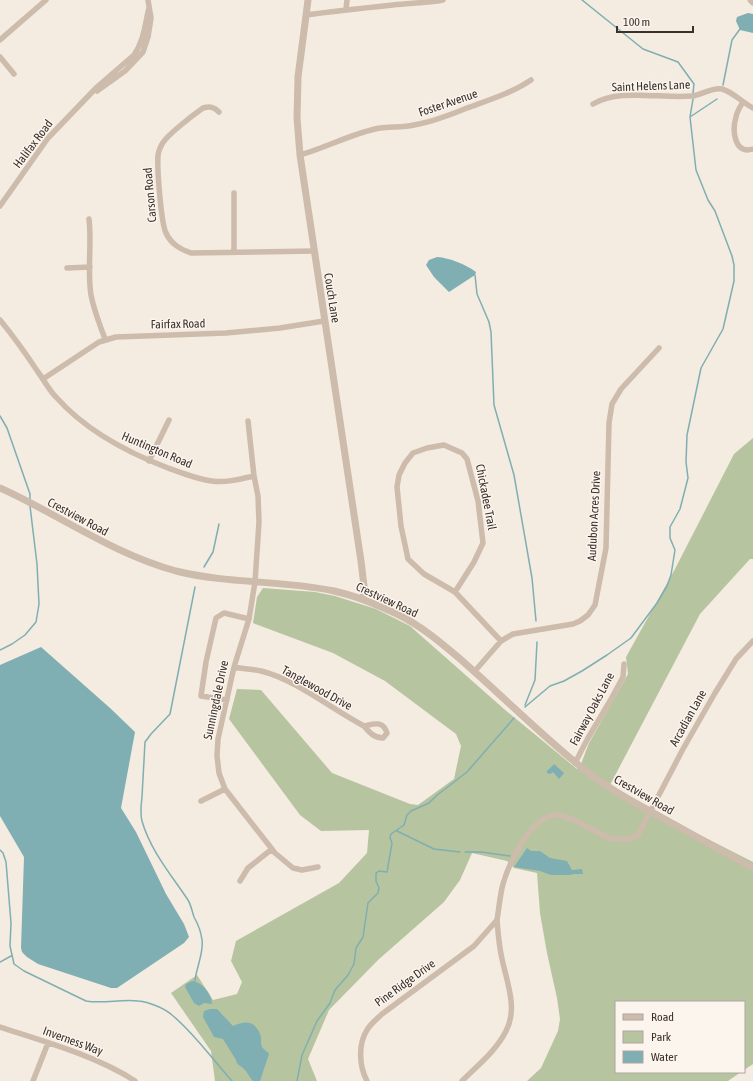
<svg xmlns="http://www.w3.org/2000/svg" width="753" height="1081" viewBox="0 0 753 1081" font-family="'Asap Condensed',sans-serif">
  <rect width="100%" height="100%" fill="#f4ebe1"/>
  <!-- green -->
  <path fill="#b7c4a0" d="M753,438V559H750L700,614L610,785L700,835L753,862V1064L744,1070V1002H616V1072H741L728,1081H527L541,1068L558,1031L560,1019L557,998L547,953L540,913L537,873L514,868L507,861L472,853L460,880L444,902L378,960L329,1010L308,1059L317,1081H215L211,1051L171,993L197,975L213,1000L237,994L242,982L231,961L236,941L339,883L367,853L369,830L321,831L300,815L229,719L237,689L261,690L332,773L410,804L418,805L454,779L461,746L456,734L385,681L333,653L253,623L257,597L263,588L315,592L335,596L376,609L410,626L504,709L577,769L581,764L589,743L628,674L626,657L675,569L734,454Z"/>
  <!-- water -->
  <path fill="#7fafb2" d="M748,13L753,14V33L740,30L736,21L737,17Z
    M437,257C450,258 465,264 476,272L475,275L449,292L434,277L426,265L429,260Z
    M41,647L110,708L135,732L121,808L136,832L166,894L184,924L189,937L184,943L117,988H111L38,964L27,957L22,952L21,948L24,857L0,816V665Z
    M554,764L564,773L559,779L553,772L550,774L547,773V771Z
    M527,848L531,851H540L550,858L567,861L572,870L582,869L583,874H574L570,875H551L540,871L514,867Z
    M192,981C202,982 212,994 212,1004L204,1003L199,1006L194,1003L185,987L186,984Z
    M210,1009H217L233,1026C245,1021 254,1020 260,1034C262,1038 260,1043 262,1047C264,1050 267,1051 269,1054L260,1081H253C249,1077 248,1073 245,1070C241,1065 237,1066 236,1060L223,1039L214,1037L203,1017L204,1011Z"/>
  <g fill="none" stroke-linecap="round" stroke-linejoin="round">
    <!-- stream -->
    <path stroke="#7fafb2" stroke-width="1.5" d="M582,0L643,49L678,62L694,84L693,93
      M723,85L732,40L740,29
      M690,117L717,99
      M475,275L477,294L489,322L491,332L494,405L514,475L532,578L536,621
      M0,416L7,428L30,494V501
      M204,567L213,552L219,524
      M0,650L12,644L25,635L36,622L39,604L37,564L30,506
      M525,705L535,680L537,642
      M525,707L550,686L564,681L582,671L607,655L631,638L657,603L667,586L671,575L675,550L670,538V527L680,509L688,478L686,462L687,435L701,368L723,329L734,281V265L732,256L715,211L708,200L696,170L690,117L693,99
      M397,831L434,849L460,852
      M0,850L3,853L6,862L11,923L10,946L14,964L24,971L86,1001C103,1004 121,999 138,1001C149,1002 164,1008 172,1015C195,1034 212,1059 232,1081
      M465,852H481L510,856
      M0,962L11,956
      M195,981C196,968 204,953 202,940C201,931 198,924 194,917C192,911 191,905 188,900C172,876 150,850 142,821C140,814 141,805 142,797C143,779 144,761 145,742L151,734L170,714L195,587
      M297,1081L302,1055L317,1021L330,1003L335,990L348,975L354,964L356,948L363,937L368,903L378,893L379,888L376,881V873L379,871L387,872L392,843L390,838L391,834L404,825L407,815L411,811L429,803L436,796L467,772L514,718"/>
    <!-- minor -->
    <path stroke="#cdbbac" stroke-width="5.5" d="M346,9L347,0
      M306,15C335,11 364,8 393,5C410,3 426,3 443,0
      M0,40L46,0
      M0,57L14,74
      M97,91L125,71L143,52L148,37L151,18L148,0
      M743,102C740,107 737,111 736,117C732,130 734,155 753,149
      M593,104C619,88 662,99 692,96C702,95 712,87 722,89C733,92 743,103 753,108
      M219,112C214,107 210,106 203,108C193,115 167,135 162,144C160,148 158,153 158,156C157,168 161,223 166,233C171,244 180,249 191,253L314,251
      M300,155C325,148 349,135 375,129C388,126 401,128 414,125C432,122 450,115 467,108C489,100 512,93 531,80
      M234,193V252
      M0,206L48,138L97,87L134,55C144,41 145,24 149,8
      M89,219C92,244 87,270 91,295C94,311 100,325 105,339
      M67,268L90,267
      M0,320C14,337 26,354 38,372C44,380 49,390 56,397C86,431 126,452 168,468C182,473 197,479 212,481C226,483 241,479 254,476L258,496L259,522L255,582L249,619L234,667L218,739L217,756L219,773L225,789L275,853L293,868L302,870L318,867
      M43,379L99,342L116,337L226,333L280,328L324,321
      M248,421L254,476
      M149,461L169,420
      M455,592L474,562L483,543L478,501L467,459L462,453L444,445L427,448L413,453L405,463L399,475L397,487L401,526L408,559L424,574L455,592L501,641
      M234,667C243,669 252,669 261,671C295,679 333,710 364,726C369,732 374,738 383,738L387,733C383,720 374,724 364,726
      M474,672L501,641L513,634L573,624L580,621L588,615L595,605L606,548L609,423L612,404L621,389L659,348
      M227,700L201,696L206,662L216,618L224,613L249,619
      M575,763L588,738L610,701L623,677L624,664
      M201,801L225,789
      M240,881L248,868L272,849
      M497,920C499,908 500,895 503,884C509,863 532,813 558,815C572,817 596,832 609,838C620,840 628,840 638,835L683,749L715,693L736,659L753,641
      M0,1027C43,1041 97,1056 135,1081
      M33,1081L48,1043
      M367,1081C359,1066 358,1044 367,1030C371,1023 377,1019 382,1014L474,946L497,920C498,933 499,946 502,959C507,982 518,1009 506,1031C496,1051 478,1065 462,1081"/>
    <!-- tertiary -->
    <path stroke="#cdbbac" stroke-width="7" d="M308,0L298,77L297,118L300,155L361,561L364,586L363,599
      M751,0L753,2
      M0,488C60,515 111,553 176,571C228,584 282,580 334,591C357,596 378,605 399,615C421,626 440,642 459,658C498,692 535,729 575,762C602,785 634,803 666,820C695,836 724,852 753,868"/>
  </g>
  <g text-anchor="middle" stroke-width="3" stroke-linejoin="round" paint-order="stroke">
    <!-- street labels -->
    <g font-size="12" fill="#3b302b" stroke="#fbf5ee">
      <text transform="translate(651 86) rotate(-2)" y="4">Saint Helens Lane</text>
      <text transform="translate(448 103) rotate(-19)" y="4">Foster Avenue</text>
      <text transform="translate(33 144) rotate(-53)" y="4">Halifax Road</text>
      <text transform="translate(150 195) rotate(-95)" y="4">Carson Road</text>
      <text transform="translate(332 298) rotate(81)" y="4">Couch Lane</text>
      <text transform="translate(178 324) rotate(-1)" y="4">Fairfax Road</text>
      <text transform="translate(157 450) rotate(23)" y="4">Huntington Road</text>
      <text transform="translate(486 497) rotate(79)" y="4">Chickadee Trail</text>
      <text transform="translate(594 516) rotate(-87)" y="4">Audubon Acres Drive</text>
      <text transform="translate(78 517) rotate(28)" y="4">Crestview Road</text>
      <text transform="translate(387 600) rotate(25)" y="4">Crestview Road</text>
      <text transform="translate(317 688) rotate(29)" y="4">Tanglewood Drive</text>
      <text transform="translate(216 700) rotate(-78)" y="4">Sunningdale Drive</text>
      <text transform="translate(592 709) rotate(-62)" y="4">Fairway Oaks Lane</text>
      <text transform="translate(688 718) rotate(-61)" y="4">Arcadian Lane</text>
      <text transform="translate(644 795) rotate(30)" y="4">Crestview Road</text>
      <text transform="translate(405 983) rotate(-36)" y="4">Pine Ridge Drive</text>
      <text transform="translate(73 1041) rotate(20)" y="4">Inverness Way</text>
    </g>
  </g>
  <!-- legend -->
  <rect x="615" y="1001" width="130" height="72" fill="#fbf5ee" stroke="#aea6a0"/>
  <rect x="623" y="1014" width="20" height="6" fill="#cdbbac" stroke="#aea6a0"/>
  <text x="651" y="1021" font-size="12" fill="#3b302b">Road</text>
  <rect x="623" y="1031" width="20" height="12" fill="#b7c4a0" stroke="#aea6a0"/>
  <text x="651" y="1041" font-size="12" fill="#3b302b">Park</text>
  <rect x="623" y="1051" width="20" height="12" fill="#7fafb2" stroke="#aea6a0"/>
  <text x="651" y="1061" font-size="12" fill="#3b302b">Water</text>
  <!-- scale -->
  <path d="M617 26v6h76v-6" fill="none" stroke="#3b302b" stroke-width="2"/>
  <text x="623" y="26" font-size="12" fill="#3b302b" stroke="#fbf5ee" stroke-width="3" paint-order="stroke">100 m</text>
</svg>
